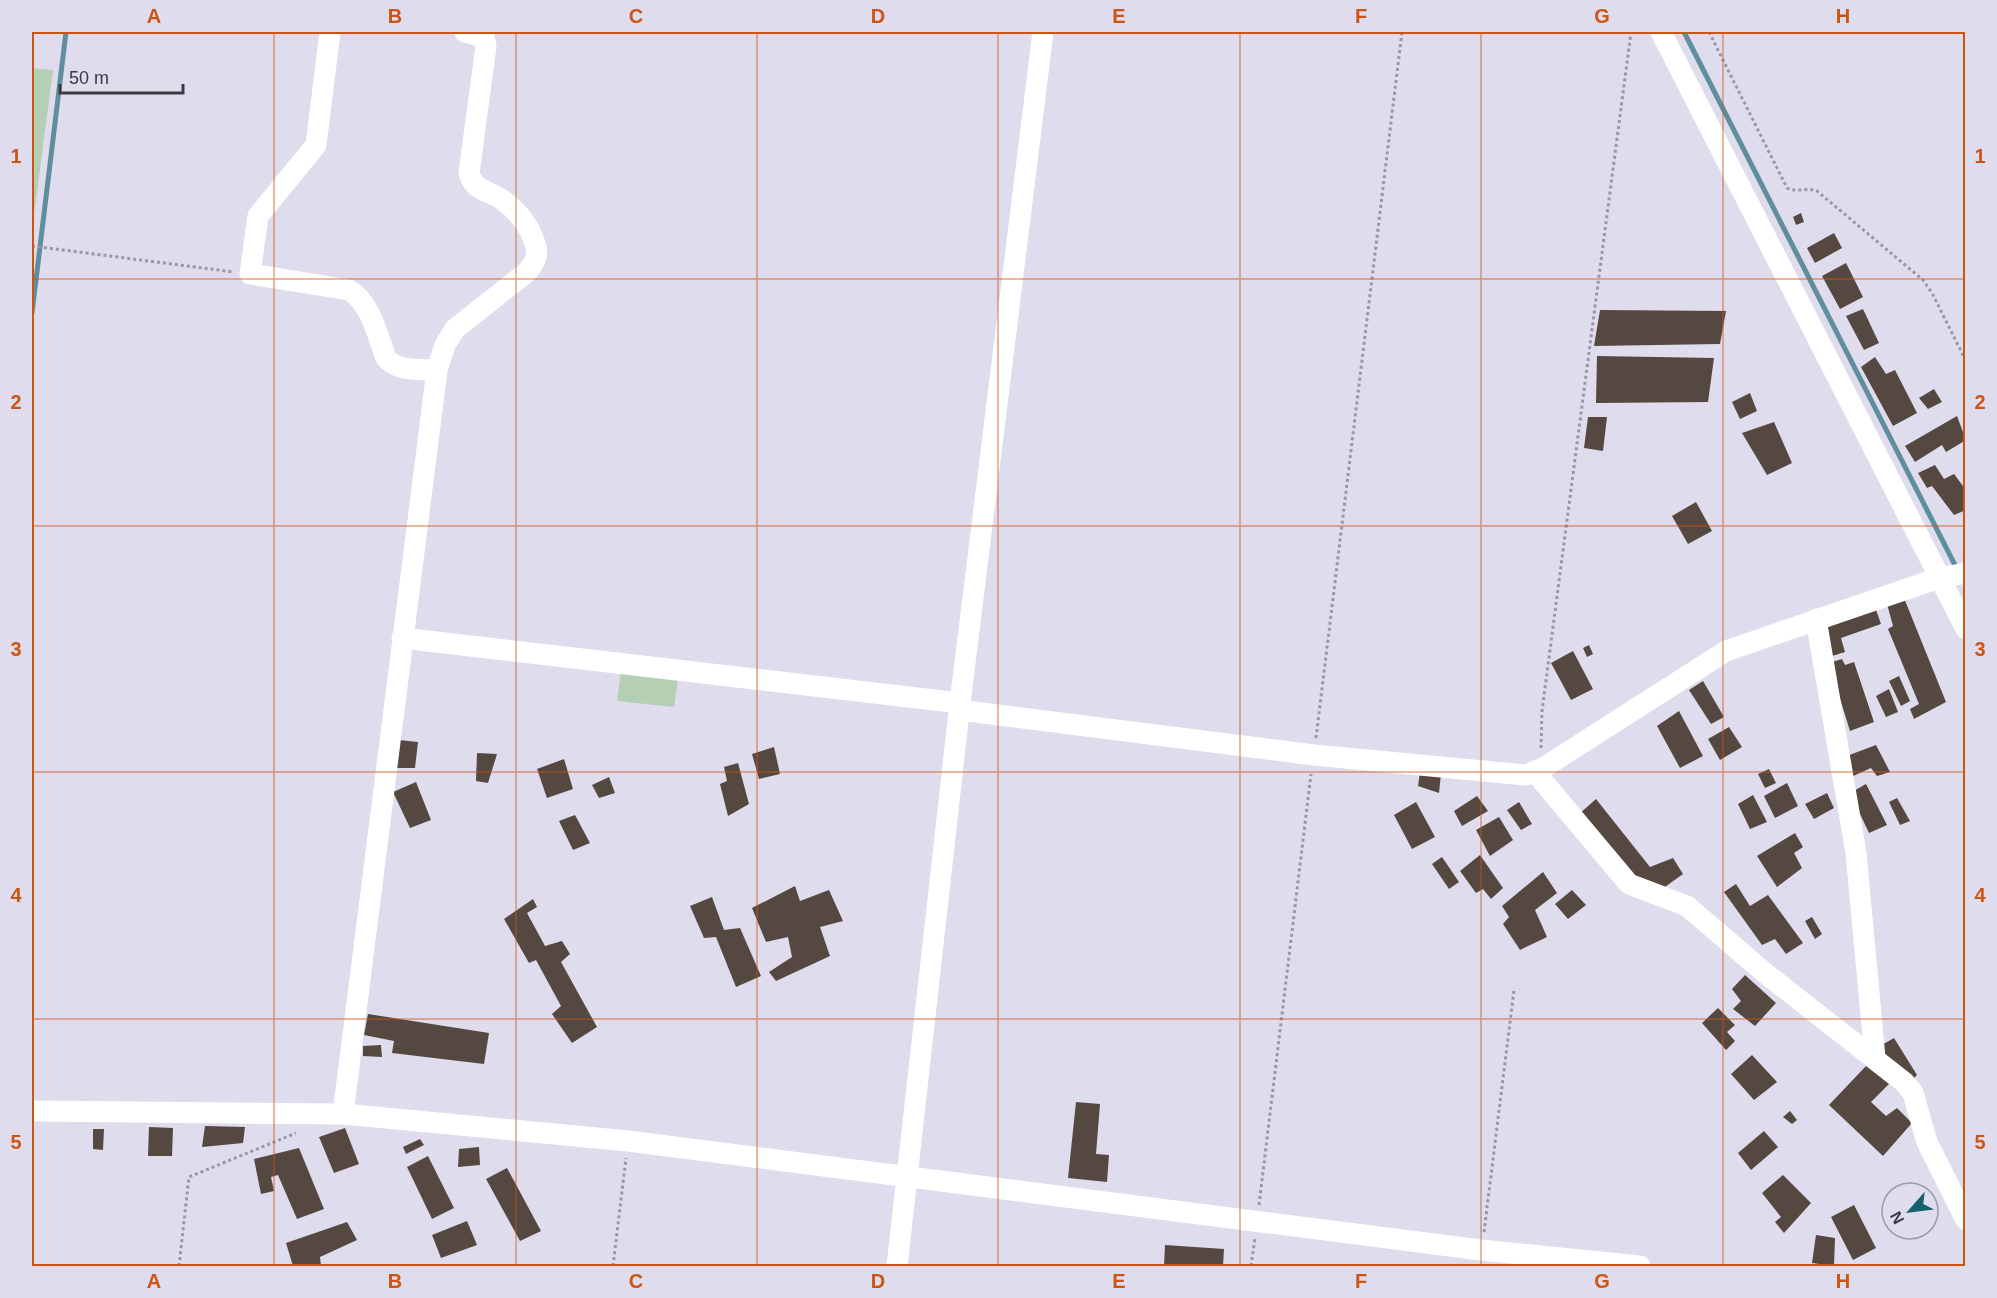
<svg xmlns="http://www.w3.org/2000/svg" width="1997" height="1298" viewBox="0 0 1997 1298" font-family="Helvetica,sans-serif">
  <rect width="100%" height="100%" fill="#dfdced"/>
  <!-- green -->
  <path fill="#b4cfb4" d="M32,68L53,70L32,230Z
    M621,671L678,679L674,707L617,701Z"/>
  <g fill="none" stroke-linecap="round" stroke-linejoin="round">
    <!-- stream -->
    <path stroke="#5f8e9e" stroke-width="5" d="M1684,32L1958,571
      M32,313L66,32"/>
  </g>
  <!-- building -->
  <path fill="#554840" d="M1801,213L1804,222L1796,225L1793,217Z
    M1834,233L1842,248L1815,263L1807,248Z
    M1846,263L1863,297L1840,309L1822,276Z
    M1863,309L1879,343L1864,350L1846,316Z
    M1600,310L1726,311L1720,344L1594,346Z
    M1597,356L1714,358L1708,402L1596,403Z
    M1875,357L1886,374L1895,370L1917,413L1893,426L1861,367Z
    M1934,389L1942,402L1928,409L1919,398Z
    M1750,393L1757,411L1740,419L1732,402Z
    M1957,416L1966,440L1946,452L1942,445L1915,462L1905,446Z
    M1588,417H1607L1603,451L1584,448Z
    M1774,422L1792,463L1767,475L1742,433Z
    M1935,465L1944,479L1954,474L1966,490V510L1954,515L1932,486L1927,488L1918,473Z
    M1696,502L1712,531L1688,544L1672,516Z
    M1904,598L1946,702L1914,719L1910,709L1919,704L1888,629L1893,626L1887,604Z
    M1874,604L1881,624L1841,638L1845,652L1829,657L1821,623Z
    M1589,645L1593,654L1587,657L1583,648Z
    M1573,651L1593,689L1571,700L1551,663Z
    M1842,659L1845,665L1854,662L1874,722L1850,731L1829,663Z
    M1899,676L1910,701L1901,706L1889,681Z
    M1703,681L1724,717L1711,724L1689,690Z
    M1889,689L1898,712L1886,717L1876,696Z
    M1679,711L1703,756L1680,768L1657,726Z
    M1729,727L1742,747L1720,760L1708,739Z
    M399,740L418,742L415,768H394Z
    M1876,745L1890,772L1877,776L1871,768L1851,777L1844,757Z
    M774,747L780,774L759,779L752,754Z
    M477,753L497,754L488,783L476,781Z
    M564,759L573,789L547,798L537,769Z
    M738,763L749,804L728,816L720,784L727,781L724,767Z
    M1769,769L1776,783L1765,788L1758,774Z
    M1420,772L1441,774L1439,793L1418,786Z
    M609,777L615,793L599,798L592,785Z
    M416,782L431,820L410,828L393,792Z
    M1787,783L1798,806L1775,818L1764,796Z
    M1866,784L1887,825L1869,833L1850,793Z
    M1827,793L1834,808L1814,819L1805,804Z
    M1753,795L1767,822L1750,829L1738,804Z
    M1477,796L1488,811L1462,826L1454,811Z
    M1897,798L1910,821L1900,825L1889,802Z
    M1596,799L1650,867L1673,858L1683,874L1662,889L1635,885L1578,815Z
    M1416,802L1435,837L1412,849L1394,815Z
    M1519,802L1532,824L1521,830L1507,810Z
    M575,815L590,843L573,850L559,821Z
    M1499,817L1513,840L1490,856L1476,830Z
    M1795,833L1803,847L1794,853L1802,868L1777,887L1757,856Z
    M1480,855L1503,888L1491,899L1483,889L1476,893L1460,871Z
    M1442,857L1459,882L1449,889L1432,864Z
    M1543,872L1557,893L1535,910L1547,937L1520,950L1503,924L1509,917L1502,906Z
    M1736,884L1750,906L1768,895L1803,943L1786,954L1775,939L1762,945L1724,892Z
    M795,886L800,901L829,890L843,921L820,927L830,956L776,981L769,972L792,957L788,937L766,942L752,908Z
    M1572,890L1586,905L1568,919L1555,904Z
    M712,897L724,930L740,928L761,976L736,987L716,937L704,938L690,906Z
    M533,899L537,907L527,913L545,946L562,941L570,954L561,962L597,1027L572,1043L552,1014L561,1006L536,960L529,963L504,919Z
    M1812,917L1822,934L1815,939L1805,921Z
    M1745,975L1776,1003L1755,1026L1733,1009L1741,1001L1732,989Z
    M1718,1008L1735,1025L1727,1032L1735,1041L1726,1050L1702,1023Z
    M368,1014L489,1033L484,1064L392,1053L394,1041L364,1035Z
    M1894,1038L1917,1075L1911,1081L1889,1062L1880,1046Z
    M381,1045L382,1057L363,1056V1046Z
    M1752,1055L1777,1082L1754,1100L1731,1074Z
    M1866,1066L1889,1084L1871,1102L1886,1116L1897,1108L1912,1123L1883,1156L1829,1105Z
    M1076,1102L1100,1104L1096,1154L1109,1155L1107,1182L1068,1178Z
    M1790,1111L1797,1120L1792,1124L1783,1117Z
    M205,1126L245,1127L243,1143L202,1147Z
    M149,1127L173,1128L172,1156H148Z
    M345,1128L359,1164L334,1173L319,1137Z
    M93,1129H104L103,1150L93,1149Z
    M1764,1131L1778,1147L1751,1170L1738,1153Z
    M420,1139L424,1145L406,1154L403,1147Z
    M479,1147L480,1165L458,1167L459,1149Z
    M299,1148L324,1209L297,1219L278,1175L271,1177L274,1191L261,1194L254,1159Z
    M428,1156L454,1208L432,1219L407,1167Z
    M507,1168L541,1231L520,1241L486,1179Z
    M1783,1175L1811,1203L1784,1233L1775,1222L1781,1217L1762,1193Z
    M1854,1205L1876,1248L1853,1260L1831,1217Z
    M467,1221L477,1245L441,1258L432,1235Z
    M347,1222L357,1240L320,1257L321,1266H293L286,1243Z
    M1816,1235L1835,1238L1834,1266L1812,1263Z
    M1165,1245L1224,1249L1223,1266H1164Z"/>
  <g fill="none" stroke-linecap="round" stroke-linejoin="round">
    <!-- path -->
    <path stroke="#9997a4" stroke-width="3" stroke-dasharray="3 3" stroke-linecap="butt" d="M1709,32L1787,188C1798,193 1807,187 1817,191L1923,280L1932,293L1966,361
      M32,246L234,272
      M1316,738L1402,32
      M1541,748L1542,711L1631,32
      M1259,1205L1311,774
      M1484,1232L1514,990
      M179,1266L189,1177L296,1133
      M613,1266L626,1158
      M1251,1266L1255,1238"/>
    <!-- minor -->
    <path stroke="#fff" stroke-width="21" d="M330,32L316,145L258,216L250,274L349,290C371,303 377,335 386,358C398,372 419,369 437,370
      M1661,32L1966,629
      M1816,619L1856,853L1875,1058
      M402,638L960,703
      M959,710L1314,755L1526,775L1543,768L1726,651L1939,578L1966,573
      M1535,772L1629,884L1687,906L1765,973L1904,1082L1913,1093L1927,1142L1966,1220
      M32,1111L343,1114L628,1141L1481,1250L1640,1266
      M343,1114L437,370L445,345L455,329L527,272C538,259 539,253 533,238C527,222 517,211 504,201C491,191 473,191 469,173L486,46L484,37L465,32
      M897,1266L960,703L1043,32"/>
  </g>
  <!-- grid -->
  <path fill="none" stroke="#ce5414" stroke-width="1.5" stroke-opacity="0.55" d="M274,32V1266M516,32V1266M757,32V1266M998,32V1266M1240,32V1266M1481,32V1266M1723,32V1266M32,279H1966M32,526H1966M32,772H1966M32,1019H1966"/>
  <!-- border -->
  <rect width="1997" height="1298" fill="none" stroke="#dfdced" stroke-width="66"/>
  <!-- north arrow -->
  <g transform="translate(1910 1211) rotate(242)"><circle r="28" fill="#dfdced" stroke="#9d9ba8" stroke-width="1.5"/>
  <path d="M0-4.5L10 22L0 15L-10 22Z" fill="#17616f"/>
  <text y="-9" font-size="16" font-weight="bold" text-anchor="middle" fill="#3b3a40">N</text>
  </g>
  <!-- scale -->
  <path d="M60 84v9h123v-9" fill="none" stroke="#3b3a40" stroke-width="3"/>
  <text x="69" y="84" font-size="18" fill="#3b3a40" stroke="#dfdced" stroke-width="4.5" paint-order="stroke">50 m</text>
  <rect x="33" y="33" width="1931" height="1232" fill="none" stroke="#ce5414" stroke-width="2"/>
  <g font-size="20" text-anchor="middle" font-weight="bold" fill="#ce5414">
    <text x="154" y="23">A</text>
    <text x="395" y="23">B</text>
    <text x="636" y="23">C</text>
    <text x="878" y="23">D</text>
    <text x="1119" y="23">E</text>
    <text x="1361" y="23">F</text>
    <text x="1602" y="23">G</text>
    <text x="1843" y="23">H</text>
    <text x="16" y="163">1</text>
    <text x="1980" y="163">1</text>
    <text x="16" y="409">2</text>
    <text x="1980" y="409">2</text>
    <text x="16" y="656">3</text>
    <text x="1980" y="656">3</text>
    <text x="16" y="902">4</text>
    <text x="1980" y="902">4</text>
    <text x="16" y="1149">5</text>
    <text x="1980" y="1149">5</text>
    <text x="154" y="1288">A</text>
    <text x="395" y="1288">B</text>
    <text x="636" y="1288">C</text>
    <text x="878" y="1288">D</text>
    <text x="1119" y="1288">E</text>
    <text x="1361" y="1288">F</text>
    <text x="1602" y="1288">G</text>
    <text x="1843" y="1288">H</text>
  </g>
</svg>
